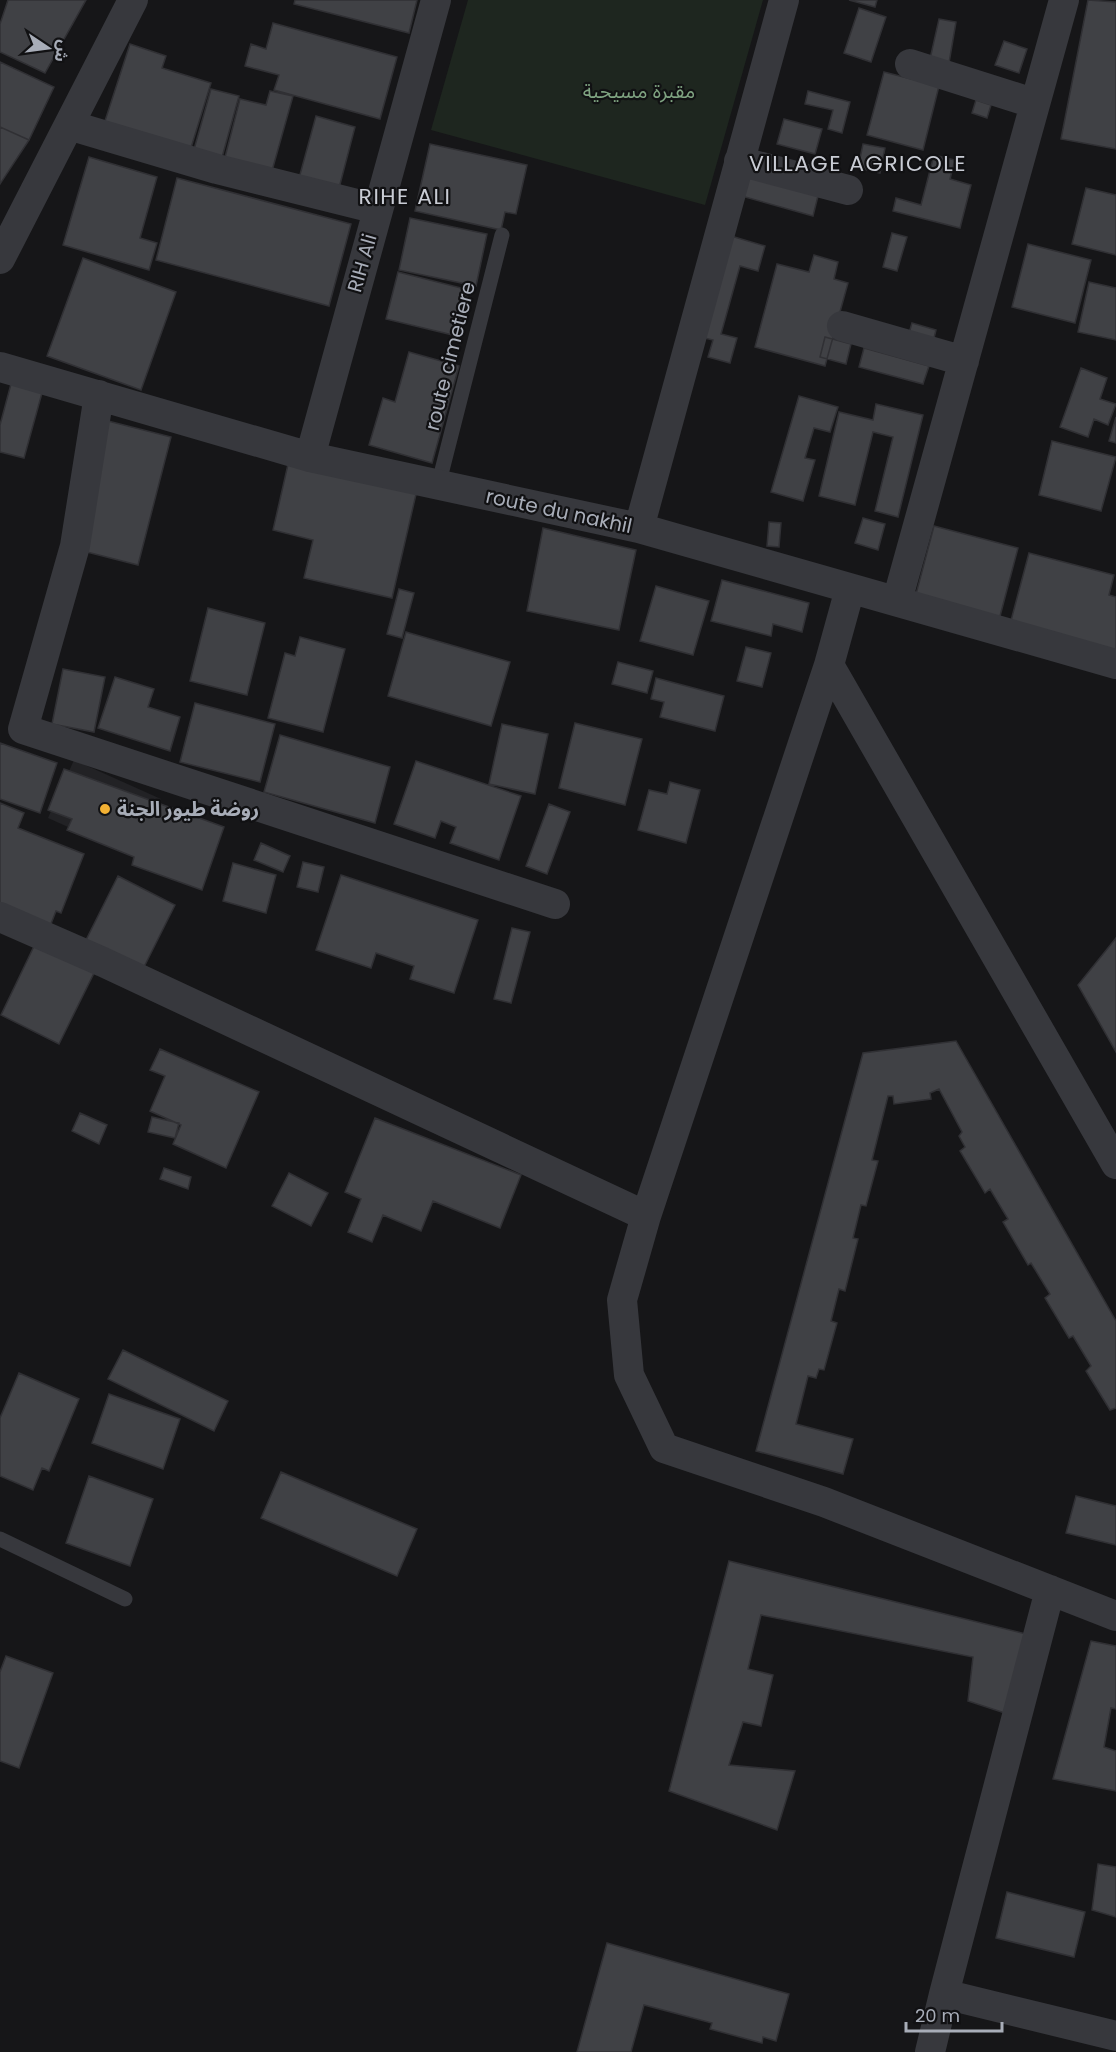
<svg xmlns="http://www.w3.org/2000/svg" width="1116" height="2052" viewBox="0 0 1116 2052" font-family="Poppins,'Noto Sans Arabic',sans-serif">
  <rect width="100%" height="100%" fill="#161618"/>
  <!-- built -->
  <path fill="#222225" d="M74,760L161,799L135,857L48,818Z"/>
  <!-- green -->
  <path fill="#1e261f" d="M468,0H763L705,205L431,130Z"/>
  <!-- building -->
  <path fill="#404145" stroke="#303034" stroke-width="1.5" d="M8,0H86L45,73L0,52V24Z
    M295,0H417L409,33L294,4Z
    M849,0H877L875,7Z
    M1088,0L1116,2V149L1061,139Z
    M859,8L886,17L871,62L844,53Z
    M939,19L956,22L949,63L930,59Z
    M273,23L397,57L380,119L274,90L279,75L245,66L251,44L266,49Z
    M1004,41L1027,49L1019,73L995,65Z
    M130,44L166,56L162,68L211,83L190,151L104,124Z
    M0,62L54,87L29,140L0,127Z
    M884,72L939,86L923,150L867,135Z
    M211,89L239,96L221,161L193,153Z
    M270,91L293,96L270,178L223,165L240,99L266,105Z
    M808,91L850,102L842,133L828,129L833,110L805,104Z
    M976,100L991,105L987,118L972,113Z
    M316,116L355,127L338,192L298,182Z
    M784,119L822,129L815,154L777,144Z
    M0,127L29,140L0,184Z
    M430,144L527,165L516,214L505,212L501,230L415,211Z
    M863,144L885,148L880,173L858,168Z
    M934,155L955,160L950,179L971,185L960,228L893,211L896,198L921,205Z
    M89,157L157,177L140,238L157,243L149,270L63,245Z
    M745,172L819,192L813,216L738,195Z
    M177,178L351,224L329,306L156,260Z
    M1086,188L1116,195V255L1072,244Z
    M410,218L487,234L476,286L399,270Z
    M892,233L907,237L897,271L883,267Z
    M731,236L765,246L758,271L740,266L721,334L737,338L730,363L708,357L713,340L696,336Z
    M1028,244L1091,260L1075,323L1012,307Z
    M814,255L838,262L834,279L848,283L825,366L755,347L777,264L809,272Z
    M83,258L176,292L141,390L47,356Z
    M398,272L469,290L457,336L386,319Z
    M1089,282L1116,288V340L1078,332Z
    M912,323L936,330L932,346L907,340Z
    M825,337L851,344L846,364L820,357Z
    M864,348L929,366L923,384L859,367Z
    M409,352L459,366L432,463L369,445L383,398L395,402Z
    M1081,368L1107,378L1100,399L1116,404L1108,425L1094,419L1088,437L1060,427Z
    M11,384L42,393L24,458L0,452V425Z
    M799,396L838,407L830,432L814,428L805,458L815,460L803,501L771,492Z
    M876,404L923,415L898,517L875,511L893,437L873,432L855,505L819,496L839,412L873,420Z
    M1116,417V443L1109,441Z
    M108,421L171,437L138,565L75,549Z
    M1052,441L1116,457L1101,511L1039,495Z
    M289,460L417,490L392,598L304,578L313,540L273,530Z
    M863,518L885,524L878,550L855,543Z
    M769,522L781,523L779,547L767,546Z
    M934,526L1018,548L999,620L915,598Z
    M543,528L636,550L619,630L527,611Z
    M1029,553L1114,575L1109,595L1116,597V656L1009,628Z
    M722,580L809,603L802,632L773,624L771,636L711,621Z
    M656,586L709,601L693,655L640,641Z
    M399,589L414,593L402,638L387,634Z
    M208,608L265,623L247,695L190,681Z
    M406,632L510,662L491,726L388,696Z
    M300,637L345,649L323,732L268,718L285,653L295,656Z
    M746,647L771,653L762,687L737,681Z
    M618,662L653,671L647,693L612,684Z
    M63,669L105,677L94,732L52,724Z
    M115,677L154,689L148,707L180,717L170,751L98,728Z
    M656,678L724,696L715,731L660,717L664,702L651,699Z
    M195,703L275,724L260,782L180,762Z
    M575,723L642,739L625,805L559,788Z
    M502,724L548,734L535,794L489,784Z
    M280,735L390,767L375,823L264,792Z
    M0,743L57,763L40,813L0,799Z
    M416,761L521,796L499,860L450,843L456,827L441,821L435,838L394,824Z
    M64,769L224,827L202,890L132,865L134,857L67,830L72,819L48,810Z
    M670,782L700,790L686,843L638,830L649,790L667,794Z
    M0,803L24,813L18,828L84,854L61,913L56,911L49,929L0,910Z
    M549,804L570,812L547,874L526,866Z
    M261,843L290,856L283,872L254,860Z
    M303,862L324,867L318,892L297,887Z
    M233,863L276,875L266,913L223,901Z
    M341,875L478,920L454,993L410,979L414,966L376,953L371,968L316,950Z
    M118,876L175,905L143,969L86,940Z
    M512,928L530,932L511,1003L494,999Z
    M1116,938V1052L1078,985Z
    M37,940L96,969L59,1044L1,1015Z
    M956,1041L1116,1321V1408L1110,1410L1086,1371L1091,1366L1073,1336L1069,1338L1045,1298L1050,1294L1031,1263L1028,1265L1003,1222L1008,1219L990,1189L985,1193L960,1151L965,1147L959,1136L962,1132L939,1089L930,1093L931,1099L894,1104L893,1096H888L872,1160L878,1161L866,1206L861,1205L853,1238L858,1239L845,1291L839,1289L831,1321L837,1323L824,1370L819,1369L816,1378L808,1376L796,1424L853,1439L843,1474L756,1451L863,1053Z
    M160,1049L259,1092L226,1168L173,1144L181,1125L150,1111L165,1076L150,1070Z
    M80,1113L107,1125L99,1144L72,1131Z
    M152,1117L179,1123L175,1138L148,1132Z
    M375,1118L521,1175L500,1228L433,1201L421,1231L383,1215L372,1242L348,1232L361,1199L345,1192Z
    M164,1168L191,1177L188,1189L160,1179Z
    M289,1173L328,1193L311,1226L272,1206Z
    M123,1350L228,1401L214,1431L108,1379Z
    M19,1373L79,1399L49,1471L42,1468L33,1490L0,1476V1418Z
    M109,1394L180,1419L163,1469L92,1443Z
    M281,1472L417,1529L397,1576L261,1518Z
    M89,1476L153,1499L130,1566L66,1543Z
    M1076,1496L1116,1506V1545L1066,1533Z
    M729,1561L1038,1637L1017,1717L968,1701L973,1657L761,1615L748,1669L773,1675L761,1726L743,1722L729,1765L795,1771L777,1830L669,1791Z
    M1091,1641L1116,1646V1709L1111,1708L1104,1747L1116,1751V1791L1053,1779Z
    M6,1656L53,1673L19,1768L0,1761V1672Z
    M1098,1864L1116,1867V1917L1092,1910Z
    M1007,1892L1085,1912L1074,1957L996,1938Z
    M607,1943L789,1994L776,2041L763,2037L762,2043L710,2029L712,2023L644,2005L631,2052H577Z"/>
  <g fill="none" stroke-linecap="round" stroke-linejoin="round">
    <!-- service -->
    <path stroke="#37383d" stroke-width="15" d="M438,486L502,235
      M0,1539L125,1599"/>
    <!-- minor -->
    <path stroke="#37383d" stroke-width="30" d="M910,64L1033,103
      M69,125L217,169L377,209
      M739,161L848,190
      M0,259L133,0
      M842,326L964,361
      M0,367L310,457L639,528L1116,664
      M99,395L75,546L23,729L555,904
      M310,457L436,0
      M639,528L784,0
      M850,589L829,665L646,1216L622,1300L629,1375L664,1448L824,1502L1116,1616
      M897,601L1064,0
      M829,665L1116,1164
      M0,917L103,962L646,1216
      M944,1994L1050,1590
      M930,2052L944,1994L1116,2036"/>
  </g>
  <!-- markers -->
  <circle fill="#f2b134" stroke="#111113" stroke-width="2" cx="105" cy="809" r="6"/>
  <g text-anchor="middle" stroke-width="4.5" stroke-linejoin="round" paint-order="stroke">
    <!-- park labels -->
    <g font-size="20" fill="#7fa381" stroke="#111113">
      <text x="639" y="98">مقبرة مسيحية</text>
    </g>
    <!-- street labels -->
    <g font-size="20" fill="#a8adb8" stroke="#111113">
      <text transform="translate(362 263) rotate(-74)" y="7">RIH Ali</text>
      <text transform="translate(450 356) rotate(-76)" y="7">route cimetiere</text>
      <text transform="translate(559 511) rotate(12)" y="7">route du nakhil</text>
    </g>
    <!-- poi labels -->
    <g font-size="20" font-weight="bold" fill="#a8adb8" stroke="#111113" text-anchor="start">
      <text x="117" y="816">روضة طيور الجنة</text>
    </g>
    <!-- quarter labels -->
    <g font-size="22" letter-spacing="1.5" fill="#c9ccd4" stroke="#111113">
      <text x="858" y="171">VILLAGE AGRICOLE</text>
      <text x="405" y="204">RIHE ALI</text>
    </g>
  </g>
  <!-- north arrow -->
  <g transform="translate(48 48) rotate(103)" stroke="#111113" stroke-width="4.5" paint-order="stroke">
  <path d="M0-4.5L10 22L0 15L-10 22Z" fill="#a8adb8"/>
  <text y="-9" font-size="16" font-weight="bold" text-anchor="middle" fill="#a8adb8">ش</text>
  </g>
  <!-- scale -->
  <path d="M906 2022v9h96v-9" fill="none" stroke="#a8adb8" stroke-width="3"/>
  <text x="915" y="2022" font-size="18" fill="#a8adb8" stroke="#111113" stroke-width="4.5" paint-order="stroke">20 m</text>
</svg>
